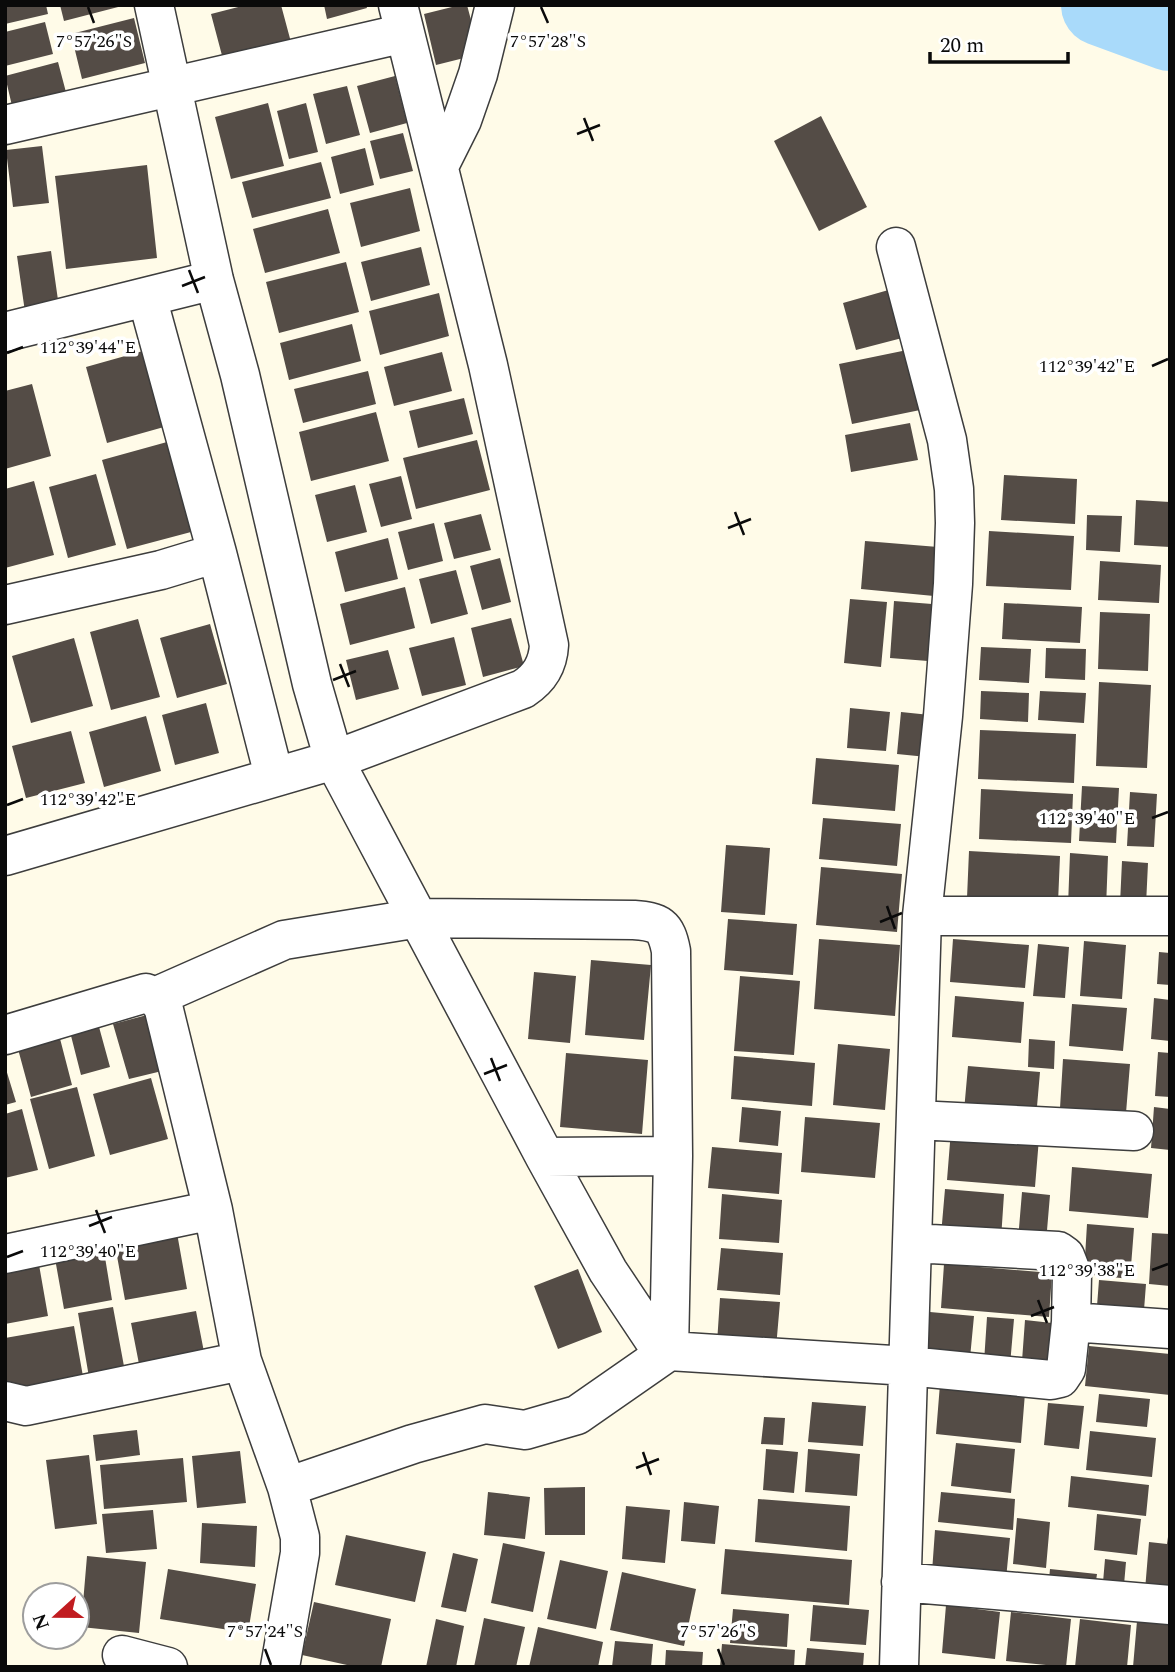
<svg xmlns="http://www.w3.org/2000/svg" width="1175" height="1672" viewBox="0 0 1175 1672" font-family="Spectral,serif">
  <rect width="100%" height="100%" fill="#fffbe8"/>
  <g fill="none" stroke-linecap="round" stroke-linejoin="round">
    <!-- river -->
    <path stroke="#a9dafa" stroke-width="82" d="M1102,5L1170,30"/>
  </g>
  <!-- building -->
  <path fill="#544c46" d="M5,5H46L48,14L5,24Z
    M60,5H122V6L64,21Z
    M246,5H281L292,46L224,63L211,14Z
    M324,5H366L367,8L327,19Z
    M460,5H467L480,54L436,65L424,14Z
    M134,18L145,63L82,79L71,34Z
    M45,22L53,54L5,66V32Z
    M58,62L67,96L13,110L5,76Z
    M395,76L407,123L370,133L357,86Z
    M347,86L360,135L326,144L313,94Z
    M268,103L284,166L231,179L215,117Z
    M306,103L318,152L289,159L277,111Z
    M821,116L867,207L819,231L774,141Z
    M403,133L413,171L380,179L370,141Z
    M42,146L49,203L13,207L6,150Z
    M365,148L374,185L340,194L331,157Z
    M321,162L331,198L252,218L242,182Z
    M147,165L157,258L66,269L55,176Z
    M410,188L420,231L361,247L350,203Z
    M328,209L340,253L265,273L253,229Z
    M421,247L430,285L371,301L361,262Z
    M51,251L59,307L25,312L17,256Z
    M346,262L359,312L279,333L266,282Z
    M892,289L906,337L856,350L843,303Z
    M439,293L449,336L380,355L369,311Z
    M352,324L361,361L289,380L280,343Z
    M150,349L171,425L107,443L86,367Z
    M912,349L925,409L852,424L839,364Z
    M442,352L452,391L394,406L384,367Z
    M368,371L376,404L303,423L294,389Z
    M32,384L51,456L5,469V391Z
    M464,398L473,434L418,448L409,411Z
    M376,412L389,461L311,481L299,432Z
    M910,423L918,460L851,472L845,435Z
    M477,440L490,490L416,509L403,458Z
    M167,442L191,532L127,549L102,460Z
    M96,474L116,545L68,558L49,487Z
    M1004,475L1077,479L1075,524L1001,520Z
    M401,476L412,519L381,527L369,484Z
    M34,481L54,555L5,568V489Z
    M355,485L367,532L327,542L315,495Z
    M1136,500L1170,502V547L1134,545Z
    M481,514L491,550L454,559L444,523Z
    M1087,515L1122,516L1120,552L1086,550Z
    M434,523L443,561L408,570L398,532Z
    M989,531L1074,536L1071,590L986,586Z
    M388,538L398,579L345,592L335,552Z
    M865,541L938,547L934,596L861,589Z
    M500,558L511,602L482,610L470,566Z
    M1100,561L1161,565L1159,603L1098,600Z
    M456,570L468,614L431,624L419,579Z
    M405,587L415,628L350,645L340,604Z
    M850,599L887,602L881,667L844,663Z
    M894,601L932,604L928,661L890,658Z
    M1004,603L1082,607L1080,643L1002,639Z
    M1100,612L1150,614L1148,671L1098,669Z
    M511,618L524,666L483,677L471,628Z
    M138,619L160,697L111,710L90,632Z
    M210,624L227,684L177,698L160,638Z
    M454,637L466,685L422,696L409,648Z
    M74,638L93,706L31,723L12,656Z
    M981,647L1031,649L1029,683L979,680Z
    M1046,648L1086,649L1085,680L1045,678Z
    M388,650L399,689L356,700L346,660Z
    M1099,682L1151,685L1147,768L1096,766Z
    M981,691L1029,693L1028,722L980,719Z
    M1040,691L1086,693L1084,723L1038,720Z
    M206,703L219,753L175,765L162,715Z
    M850,708L890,712L886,751L847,748Z
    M901,712L930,715L927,757L897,754Z
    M146,716L161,771L104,787L89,732Z
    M980,730L1076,734L1074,783L978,779Z
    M71,731L85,783L26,798L12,746Z
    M816,758L899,765L895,811L812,804Z
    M1082,786L1119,788L1116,843L1079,841Z
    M981,789L1073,794L1071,843L979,839Z
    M1130,792L1157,794L1154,847L1127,846Z
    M823,818L901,824L897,866L819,859Z
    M726,845L770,848L765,915L721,912Z
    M969,851L1060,856L1058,903L967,898Z
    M1070,853L1108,856L1106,908L1068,906Z
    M1122,861L1148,863L1146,905L1120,904Z
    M821,867L902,874L897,932L816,925Z
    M728,919L797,924L793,975L724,970Z
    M819,939L900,945L895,1016L814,1009Z
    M953,939L1029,945L1025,988L950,982Z
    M1084,941L1126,945L1122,999L1080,996Z
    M1038,944L1069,947L1065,998L1033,996Z
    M1159,952L1170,953V985L1157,984Z
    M591,960L651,965L644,1040L585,1035Z
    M534,972L576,976L570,1043L528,1039Z
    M740,976L800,981L794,1055L734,1051Z
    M955,996L1024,1002L1021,1043L952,1037Z
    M1154,998L1170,1000V1041L1151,1039Z
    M1072,1004L1127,1008L1123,1051L1069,1046Z
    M147,1015L162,1071L129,1079L113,1024Z
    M96,1016L110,1067L81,1075L68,1024Z
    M57,1027L72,1085L31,1097L15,1038Z
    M1029,1039L1055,1041L1054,1069L1028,1067Z
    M838,1044L890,1049L885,1110L833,1105Z
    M1158,1052L1170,1053V1097L1155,1096Z
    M566,1053L648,1060L642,1134L560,1127Z
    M734,1056L815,1063L812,1106L731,1099Z
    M1063,1059L1130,1064L1126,1113L1060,1108Z
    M5,1066L16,1102L5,1105Z
    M968,1066L1040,1072L1036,1118L964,1111Z
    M151,1078L168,1139L110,1155L93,1094Z
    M77,1087L95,1156L49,1169L30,1099Z
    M742,1107L781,1111L778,1146L739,1142Z
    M1154,1107L1170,1109V1150L1151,1148Z
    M22,1109L38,1170L5,1178V1114Z
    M805,1117L880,1123L875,1178L801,1172Z
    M951,1130L1039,1138L1035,1187L947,1180Z
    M712,1147L782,1153L779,1194L708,1188Z
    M1072,1167L1152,1174L1148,1218L1069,1211Z
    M945,1189L1004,1194L1001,1239L941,1235Z
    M1022,1192L1050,1195L1046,1242L1018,1240Z
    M722,1194L782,1200L779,1243L719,1239Z
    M175,1222L187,1289L125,1300L113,1234Z
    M1087,1224L1134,1228L1130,1279L1084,1274Z
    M1152,1233L1170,1234V1286L1149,1284Z
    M103,1245L112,1300L64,1309L54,1253Z
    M721,1248L783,1253L780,1295L717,1290Z
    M38,1259L48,1316L5,1324V1265Z
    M944,1264L1052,1273L1049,1317L941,1308Z
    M578,1269L602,1332L558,1349L534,1286Z
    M1099,1280L1146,1284L1143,1323L1096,1319Z
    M720,1298L780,1302L776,1348L717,1343Z
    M113,1307L126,1377L90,1383L78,1313Z
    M196,1311L204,1352L139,1364L131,1323Z
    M930,1312L974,1316L970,1358L926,1354Z
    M987,1317L1014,1319L1010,1365L984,1362Z
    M1025,1320L1052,1323L1048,1364L1022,1361Z
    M74,1326L84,1382L5,1396V1338Z
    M1089,1346L1170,1354V1395L1085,1386Z
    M940,1384L1025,1393L1021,1443L936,1434Z
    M1099,1394L1150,1399L1147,1427L1096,1422Z
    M812,1402L866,1406L863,1446L808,1442Z
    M1048,1403L1084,1406L1079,1449L1044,1445Z
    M764,1417L785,1418L783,1445L761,1444Z
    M137,1430L140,1455L96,1461L93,1435Z
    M1090,1431L1156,1438L1152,1477L1086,1470Z
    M956,1443L1015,1449L1011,1493L951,1486Z
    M766,1449L798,1452L794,1493L763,1490Z
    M808,1449L860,1454L857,1496L805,1492Z
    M240,1451L246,1503L197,1508L192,1456Z
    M89,1455L97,1524L55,1529L46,1460Z
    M183,1458L187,1502L104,1509L100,1465Z
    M1071,1476L1149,1485L1146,1516L1068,1507Z
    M585,1487V1535H545L544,1488Z
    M488,1492L530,1497L525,1539L484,1535Z
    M941,1492L1015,1499L1013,1530L938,1522Z
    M758,1499L850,1506L847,1551L755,1542Z
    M684,1502L719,1506L715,1544L681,1541Z
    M626,1506L670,1510L665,1563L622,1559Z
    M153,1510L157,1549L106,1553L102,1514Z
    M1097,1514L1141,1519L1137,1555L1094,1550Z
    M1017,1518L1050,1522L1046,1568L1013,1564Z
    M202,1523L257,1526L255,1567L200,1563Z
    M935,1530L1010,1538L1006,1579L932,1572Z
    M346,1535L426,1552L415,1602L335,1585Z
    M1168,1537H1170V1593L1145,1590L1149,1542L1167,1544Z
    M503,1543L545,1552L533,1612L491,1603Z
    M725,1549L852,1560L849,1605L721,1594Z
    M453,1553L478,1559L466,1612L441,1607Z
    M87,1556L146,1562L139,1633L81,1627Z
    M1105,1559L1126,1562L1123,1596L1102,1594Z
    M560,1560L608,1571L596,1629L547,1619Z
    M168,1569L256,1584L248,1633L160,1619Z
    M1050,1569L1097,1574L1094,1595L1048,1590Z
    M622,1572L696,1589L684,1646L610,1630Z
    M314,1602L391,1619L381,1667H356L302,1655Z
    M813,1605L869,1610L866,1645L810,1641Z
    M946,1605L1000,1612L995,1659L942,1653Z
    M733,1609L789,1614L787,1647L730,1643Z
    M1011,1612L1071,1619L1066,1667L1006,1661Z
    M484,1618L525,1627L516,1667H474Z
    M436,1619L464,1626L456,1667H426Z
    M1080,1619L1131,1625L1127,1667H1075Z
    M1137,1621L1170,1624V1667H1133Z
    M538,1627L603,1642L598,1667H529Z
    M615,1641L653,1644L651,1667H612Z
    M722,1644L795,1650L794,1667H720Z
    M807,1648L864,1653L863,1667H805Z
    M666,1650L703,1652L702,1667H665Z"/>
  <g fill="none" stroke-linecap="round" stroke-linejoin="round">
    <defs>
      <path id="street" d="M154,5L214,280L240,375L312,684L334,760L545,1157L608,1271L654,1340L669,1351L908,1366L1051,1380L1060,1378L1066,1369L1071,1322L1072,1274L1065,1256L1058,1251L912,1243
        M5,125L405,33L398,5
        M439,166L462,120L478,74L495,5
        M896,247L947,440L954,489L955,523L953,584L943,716L922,916L899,1667
        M147,297L217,553L274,776
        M5,332L214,280
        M5,605L161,570L217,553
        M5,856L334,760L523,689C540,678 548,664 549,645L488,365L405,33
        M922,916H1170
        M155,997L284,940L419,918L634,920C659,922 666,925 671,951L673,1156L669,1351L577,1415L525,1430L485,1424L413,1444L287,1487
        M5,1035L146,993L155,997L163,1006L213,1210L242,1361L287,1487L300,1537V1553L280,1667
        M916,1120L1134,1131
        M545,1157L673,1156
        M5,1254L213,1210
        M1071,1322L1170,1329
        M5,1401L26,1406L242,1361
        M901,1582L1170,1605
        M122,1655L168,1667"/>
    </defs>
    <!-- street casing -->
    <use href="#street" stroke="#3d3d3d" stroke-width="41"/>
    <!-- street -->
    <use href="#street" stroke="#fff" stroke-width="38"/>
  </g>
  <!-- ticks -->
  <path fill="none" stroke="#0a0a0a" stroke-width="2.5" d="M88,7L94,23M541,7L548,23M584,118L593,141M577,134L600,125M189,270L198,293M182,286L205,277M7,353L23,347M1152,366L1168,359M735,512L744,535M728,528L751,519M340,664L349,687M333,680L356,671M7,805L23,799M1152,818L1168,812M887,906L895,929M880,922L902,913M491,1058L500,1081M484,1074L507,1065M96,1210L105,1233M89,1226L112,1217M7,1257L23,1251M1152,1270L1168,1264M1038,1300L1047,1323M1031,1316L1054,1307M643,1452L651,1475M636,1468L659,1459M265,1649L271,1665M718,1649L724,1665"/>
  <g font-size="18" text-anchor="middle" fill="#0a0a0a" stroke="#fff" stroke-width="7" stroke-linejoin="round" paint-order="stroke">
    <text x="94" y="47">7°57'26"S</text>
    <text x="548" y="47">7°57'28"S</text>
    <text x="88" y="353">112°39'44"E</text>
    <text x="1087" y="372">112°39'42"E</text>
    <text x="88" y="805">112°39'42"E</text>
    <text x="1087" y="824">112°39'40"E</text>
    <text x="88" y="1257">112°39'40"E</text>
    <text x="1087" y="1276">112°39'38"E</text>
    <text x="265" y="1637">7°57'24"S</text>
    <text x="718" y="1637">7°57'26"S</text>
  </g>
  <!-- border -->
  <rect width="1175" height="1672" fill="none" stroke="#0a0a0a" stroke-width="14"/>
  <!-- north arrow -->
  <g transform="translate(56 1616) rotate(249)"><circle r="33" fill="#ffffff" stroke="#9d9d9d" stroke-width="2"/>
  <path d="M0-5L12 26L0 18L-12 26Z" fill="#c11c20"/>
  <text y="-10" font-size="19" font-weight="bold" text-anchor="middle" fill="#0a0a0a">N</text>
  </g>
  <!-- scale -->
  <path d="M930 52v10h138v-10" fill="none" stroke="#0a0a0a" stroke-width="3.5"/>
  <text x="940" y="52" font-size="21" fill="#0a0a0a" stroke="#ffffff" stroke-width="5" paint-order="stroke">20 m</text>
</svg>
